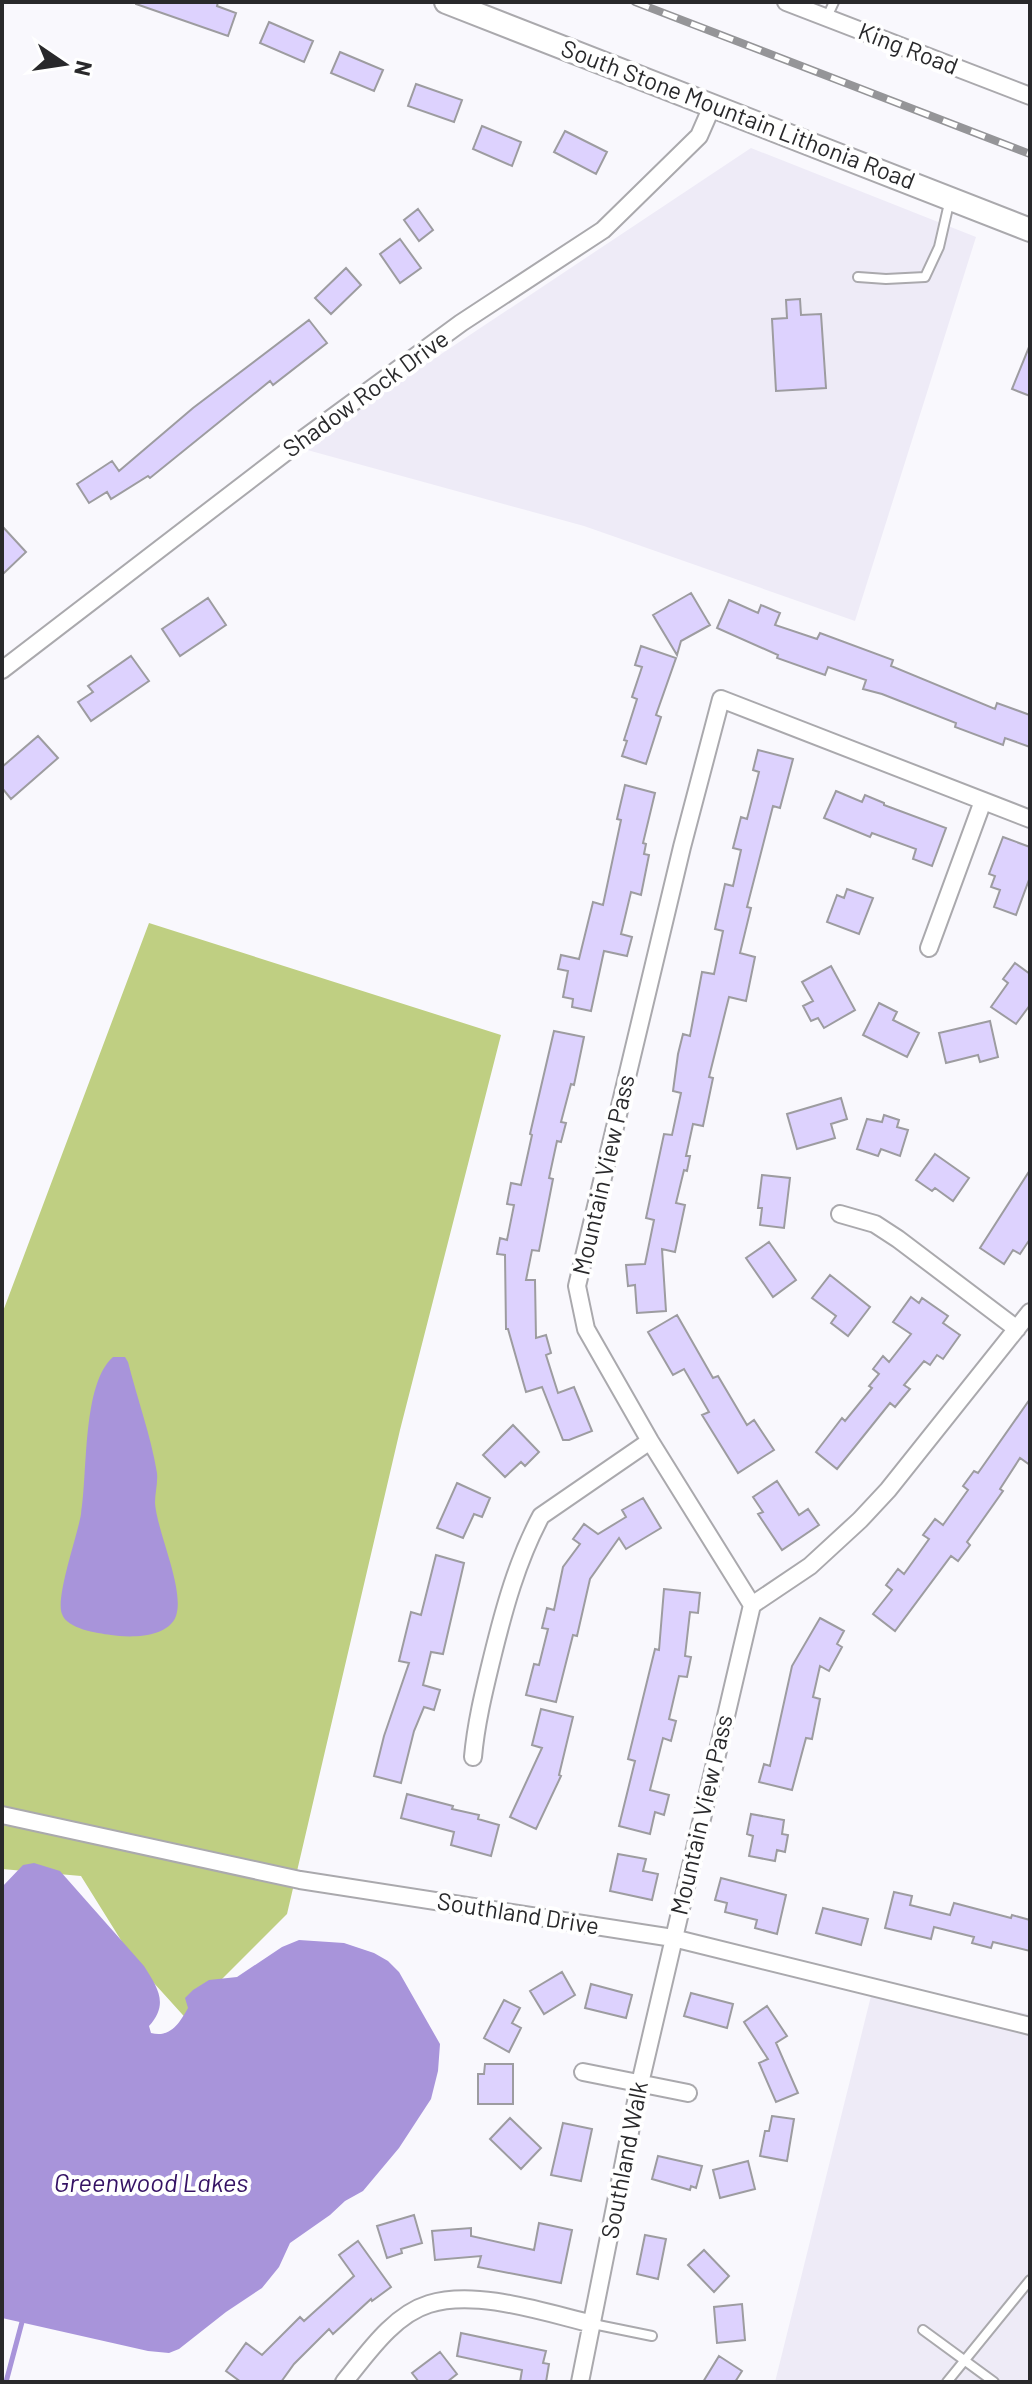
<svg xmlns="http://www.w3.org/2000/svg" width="1032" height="2384" viewBox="0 0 1032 2384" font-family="Barlow,sans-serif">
  <rect width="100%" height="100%" fill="#f9f8fd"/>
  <!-- built -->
  <path fill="#eeebf7" d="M751,148L976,237L855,621L584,526L300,448Z
    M873,1988L1030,2014V2382H775Z"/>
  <!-- forest -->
  <path fill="#bfcf82" d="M149,923L501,1035L400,1430L287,1914L220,1981L191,2024L134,1961L81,1876L2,1869V1314Z"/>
  <!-- water -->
  <path fill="#a894da" d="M113,1357H125L128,1362C137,1398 151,1436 157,1473C158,1483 155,1493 155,1503C157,1532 185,1589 176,1616C168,1638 130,1638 111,1635C97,1633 67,1629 62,1614C55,1598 78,1534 81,1514C88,1473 82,1384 113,1357Z
    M34,1863L60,1871L144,1966C158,1988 169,2004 149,2026L151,2033C170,2038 179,2024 188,2008L185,1998L193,1990L209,1980L237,1977L282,1947L299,1940L344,1943L374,1953L388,1961L399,1972L440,2044L438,2071L431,2099L399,2148L363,2191L345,2201L330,2215L290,2243L279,2267L262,2288L226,2312L179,2349L169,2353L148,2351L2,2318V1887L23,1865Z"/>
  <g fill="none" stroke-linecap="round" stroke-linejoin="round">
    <!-- stream -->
    <path stroke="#a894da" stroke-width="5" d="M6,2382L22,2322"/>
  </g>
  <!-- building -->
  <path fill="#ddd2fe" stroke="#9d9ca0" stroke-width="2" d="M136,2H218L217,6L236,13L228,36L136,4Z
    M269,22L313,41L304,62L260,43Z
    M340,52L383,70L374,91L331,73Z
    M416,84L462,100L454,122L408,106Z
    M482,126L521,142L512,166L473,149Z
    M565,131L607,152L596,174L554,152Z
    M418,209L433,230L419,241L404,220Z
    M400,239L421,268L400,283L380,254Z
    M346,268L361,285L331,314L315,298Z
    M800,299L801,315L821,314L826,388L776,391L772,319L787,318L786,300Z
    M309,320L327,343L273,385L270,381L150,478L148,476L111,499L107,492L89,503L77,484L112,461L119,471L193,408Z
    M1029,347H1030V396L1012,389Z
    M2,526L26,552L2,575Z
    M691,593L710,625L681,641L677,655L653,615Z
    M208,598L226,625L180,656L162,629Z
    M729,600L758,613L761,605L780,613L775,625L817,639L820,633L893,660L891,666L995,709L997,703L1030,715V747L1005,738L1003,745L955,727L956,723L882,694L863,689L866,680L828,667L825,675L777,658L778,655L717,628Z
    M641,646L676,658L656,715L661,717L646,764L622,756L627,741L624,740L637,699L632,697L642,667L635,665Z
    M131,656L149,681L91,721L78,702L93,692L88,686Z
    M38,736L58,758L11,799L2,788V767Z
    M758,750L793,759L780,808L773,806L747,907L751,908L740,953L755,957L746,1001L729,997L709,1077L713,1078L703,1126L693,1124L686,1156H690L687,1171L684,1170L676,1203L685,1205L675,1252L662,1249L666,1311L637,1313L635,1285L628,1286L626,1265L645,1264L654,1220L646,1218L664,1134L672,1135L681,1093L673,1091L678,1054L683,1034L690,1036L702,972L714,974L723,931L715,929L725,884L733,886L741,850L733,848L741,817L747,819L759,772L753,770Z
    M625,785L655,793L643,843L646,844L644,854L649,855L641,895L631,892L621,934L632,937L627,956L604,951L591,1011L572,1007L573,999L563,997L568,971L558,969L561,955L579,959L593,902L603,905L621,820L617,819Z
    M836,791L862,802L865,795L884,803V805L946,828L932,866L913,859L916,849L872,833L870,837L824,818Z
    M1003,837L1030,847V877L1016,915L994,907L1000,890L991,887L995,876L989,874Z
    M847,889L873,898L859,934L827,922L837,895L844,898Z
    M1015,963L1030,974V1005L1016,1024L991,1007L1008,983L1003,979Z
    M831,966L855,1010L824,1028L818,1018L811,1021L803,1006L813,1001L802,982Z
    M879,1003L897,1012L893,1020L919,1033L907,1057L863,1035Z
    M990,1021L998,1057L980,1062L978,1055L946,1063L939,1033Z
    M554,1031L584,1037L574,1085L571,1084L561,1122L566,1123L561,1142L557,1141L549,1178L553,1179L539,1251L532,1250L526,1280H535L536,1338L546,1335L551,1353L546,1355L558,1393L574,1387L592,1431L569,1440H563L542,1387L526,1392L508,1329H506L505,1255L497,1254L500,1238L507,1240L514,1205L507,1204L511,1183L521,1185L532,1135L530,1134Z
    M841,1098L847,1119L831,1124L835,1138L797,1149L787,1114Z
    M884,1115L899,1120L897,1127L908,1130L900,1156L881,1149L878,1156L857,1149L867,1119L882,1122Z
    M935,1154L969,1178L953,1201L935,1188L932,1191L916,1180Z
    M1030,1170V1239L1020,1254L1013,1250L1004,1264L980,1248Z
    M762,1175L790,1178L784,1228L760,1225L762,1208H758Z
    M769,1242L796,1280L773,1297L746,1258Z
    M830,1275L870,1307L848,1336L831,1323L836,1316L812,1298Z
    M911,1297L919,1303L922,1298L948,1316L943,1323L960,1335L943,1359L937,1355L930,1365L924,1361L904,1385L910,1389L895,1407L890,1403L837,1469L816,1452L842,1418L845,1421L872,1388L869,1386L879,1374L873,1369L883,1356L889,1362L911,1334L893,1322Z
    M677,1315L713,1378L718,1376L747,1425L754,1420L774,1450L738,1473L702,1415L709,1412L684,1369L673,1375L648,1332Z
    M1030,1399V1465L1020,1458L1000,1489L1003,1491L967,1542L970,1545L958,1561L951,1556L895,1631L873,1614L892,1590L886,1585L898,1569L904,1574L929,1539L923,1535L935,1519L943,1525L968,1490L963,1486L974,1471L978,1473Z
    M513,1425L539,1452L525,1466L521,1462L505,1477L483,1455Z
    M777,1481L799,1515L808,1509L819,1525L782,1550L758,1514L763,1512L753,1497Z
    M457,1483L490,1498L482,1517L474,1514L463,1538L437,1528Z
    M643,1498L661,1528L626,1549L619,1538L590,1579L577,1636L573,1635L556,1702L526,1695L534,1664L539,1665L548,1629L542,1628L547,1608L554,1610L563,1567L580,1544L573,1539L584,1524L598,1534L626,1517L622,1510Z
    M436,1555L464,1563L443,1654L431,1652L423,1685L440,1690L434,1710L424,1707L414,1731L401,1783L374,1776L384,1736L409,1663L399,1661L411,1612L421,1615Z
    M664,1589L700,1593L698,1613L690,1612L685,1656L691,1657L687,1677L679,1676L669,1719L676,1721L671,1741L663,1738L650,1790L669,1795L664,1815L655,1812L650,1834L619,1826L635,1761L628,1759L655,1649L659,1650Z
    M820,1618L844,1631L837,1644L842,1647L829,1671L820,1666L813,1697L820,1699L812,1739L806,1738L792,1790L759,1782L764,1764L770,1766L792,1666Z
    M541,1709L573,1717L559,1775L561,1776L536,1829L510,1817L542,1748L532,1745Z
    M407,1794L453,1806L452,1809L479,1815L478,1819L499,1825L491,1856L451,1845L454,1832L401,1818Z
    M751,1814L784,1820L782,1834L788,1835L785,1852L777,1850L775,1861L749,1856L753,1836L747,1834Z
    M618,1854L646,1859L643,1871L658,1874L652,1900L610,1891Z
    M721,1878L786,1895L777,1934L755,1928L757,1920L725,1912L727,1903L715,1900Z
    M894,1892L912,1896L910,1905L950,1915L954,1903L1011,1918L1012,1915L1030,1920V1951L993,1942L991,1948L972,1943L974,1937L934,1927L931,1939L885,1928Z
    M823,1908L868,1919L861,1945L816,1933Z
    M562,1972L575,1995L544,2014L530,1991Z
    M591,1984L632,1995L626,2018L585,2008Z
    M691,1993L733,2004L727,2028L684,2016Z
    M504,2000L520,2008L512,2023L521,2028L509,2052L484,2038Z
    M767,2006L787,2036L776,2043L798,2093L776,2102L759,2063L768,2059L744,2022Z
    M485,2064H513V2104H478V2074H484Z
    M772,2116L794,2119L787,2161L760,2156L765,2131H769Z
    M510,2118L541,2148L521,2169L490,2139Z
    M563,2123L592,2129L581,2181L551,2175Z
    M658,2156L702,2166L696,2188L691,2186L690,2190L652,2179Z
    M748,2161L755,2189L720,2198L713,2170Z
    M414,2215L422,2243L401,2249L402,2253L387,2258L377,2226Z
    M539,2223L572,2230L561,2283L478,2267L481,2256L435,2260L432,2231L471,2228V2236L534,2250Z
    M645,2235L666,2239L658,2279L637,2274Z
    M358,2241L391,2287L372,2301L371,2299L333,2334L329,2329L294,2364L281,2382H241L226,2371L246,2343L262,2355L300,2317L304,2321L354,2276L339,2255Z
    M704,2250L729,2276L714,2292L688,2265Z
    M742,2304L745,2340L717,2343L714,2307Z
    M461,2333L546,2351L543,2363L549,2364L546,2382H520L522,2370L457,2356Z
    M440,2352L457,2374L447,2382H419L412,2373Z
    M719,2356L742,2371L735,2382H703Z"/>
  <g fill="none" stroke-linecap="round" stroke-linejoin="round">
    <defs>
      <path id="lane" d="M827,17L834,2
        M858,277L886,279L925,277L939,247L950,199
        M593,2324L652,2336
        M923,2330L994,2382
        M947,2382L1030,2280"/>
      <path id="street" d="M786,2L1030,96
        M2,670L303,439L461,323L603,230L699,136L713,104
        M929,948L983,801
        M840,1214L875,1224L898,1239L1017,1329
        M752,1605L810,1566L860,1520L888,1490L1030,1312
        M473,1757C476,1723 484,1691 492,1658C504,1609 517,1561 541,1516L650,1441
        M2,1815L300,1880L673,1938L1030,2026
        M583,2072L688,2093
        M344,2382C367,2354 393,2315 429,2304C477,2289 546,2313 593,2324
        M580,2382L638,2092L752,1605L650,1441L586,1329L577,1286L682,847L721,699L1030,819"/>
      <path id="secondary" d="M446,2L1030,230"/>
    </defs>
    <!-- lane casing -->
    <use href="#lane" stroke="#aaa9ad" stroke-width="12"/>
    <!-- street casing -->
    <use href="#street" stroke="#aaa9ad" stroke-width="20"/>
    <!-- secondary casing -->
    <use href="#secondary" stroke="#aaa9ad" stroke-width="26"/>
    <!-- lane -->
    <use href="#lane" stroke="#fff" stroke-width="8"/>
    <!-- street -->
    <use href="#street" stroke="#fff" stroke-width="16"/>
    <!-- secondary -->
    <use href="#secondary" stroke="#fff" stroke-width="22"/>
    <defs>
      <path id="rail" d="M635,2L1030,154"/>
    </defs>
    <!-- rail casing -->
    <use href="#rail" stroke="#959598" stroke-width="8"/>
    <!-- rail -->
    <use href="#rail" stroke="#fff" stroke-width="5" stroke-dasharray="15" stroke-linecap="butt"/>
  </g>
  <g text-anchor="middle" stroke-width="8" stroke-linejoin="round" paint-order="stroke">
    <!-- street labels -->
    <g font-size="24" fill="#29292b" stroke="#fff">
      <text transform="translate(908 49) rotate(21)" y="8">King Road</text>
      <text transform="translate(738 115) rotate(21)" y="8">South Stone Mountain Lithonia Road</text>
      <text transform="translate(366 394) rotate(-36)" y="8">Shadow Rock Drive</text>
      <text transform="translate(604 1175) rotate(-77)" y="8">Mountain View Pass</text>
      <text transform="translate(702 1815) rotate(-77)" y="8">Mountain View Pass</text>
      <text transform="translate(518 1914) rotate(9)" y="8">Southland Drive</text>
      <text transform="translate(625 2160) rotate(-79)" y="8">Southland Walk</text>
    </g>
    <!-- water labels -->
    <g font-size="26" font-style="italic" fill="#351264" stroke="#fff">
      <text x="151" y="2192">Greenwood Lakes</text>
    </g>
  </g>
  <!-- border -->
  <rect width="1032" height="2384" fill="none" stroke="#29292b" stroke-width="8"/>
  <!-- north arrow -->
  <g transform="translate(64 64) rotate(103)" stroke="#ffffff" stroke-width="6" paint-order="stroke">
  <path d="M0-6L14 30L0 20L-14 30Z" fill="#29292b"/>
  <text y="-12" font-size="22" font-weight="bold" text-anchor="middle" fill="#29292b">N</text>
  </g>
</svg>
